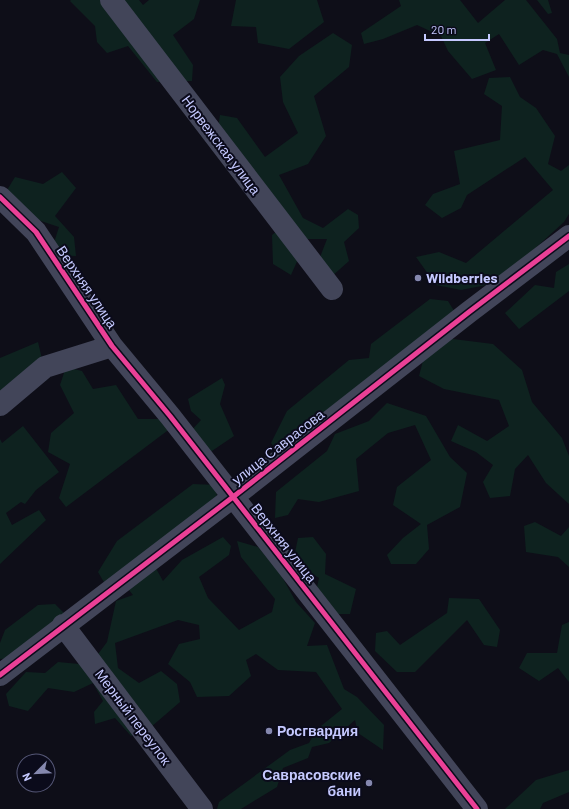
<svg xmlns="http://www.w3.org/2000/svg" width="569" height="809" viewBox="0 0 569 809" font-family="Barlow,sans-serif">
  <rect width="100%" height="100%" fill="#0e0e18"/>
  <!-- green -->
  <path fill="#0e221f" d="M71,0H139L143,5L149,0H200L194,19L173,35L193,65L192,81L157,82L128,46L107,53L97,42L95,26L70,1Z
    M236,0H317L324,22L289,49L258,43L256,27L231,26Z
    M399,0H460L478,23L505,0H526L557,39L560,53L569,55V77L557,54L543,50L519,65L499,34L485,43L496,70L472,79L448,51L441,36L417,25L383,39L364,44L361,33L401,6Z
    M537,0H548L552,13L548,14Z
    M333,33L352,45L349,67L314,96L326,136L308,164L279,175L303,218L323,228L348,209L358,215L359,228L344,242L349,261L331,277L317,265L327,239H307L291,275L273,264L272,235L288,222L217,134L220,115L237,118L265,157L298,133L283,102L280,77L299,56Z
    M510,77L520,97L536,108L555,136L548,164L561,171L569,165V214L564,222L497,283L461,290L436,285L416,257L439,252L466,263L553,190L525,157L467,195L461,208L442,218L425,205L433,194L460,184L454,151L500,140L502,106L484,94L489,78Z
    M62,172L76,188L55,216L74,237L76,256L50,255L59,227L14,212L4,195L15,177L43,184Z
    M569,264V291L519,329L505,313L535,285L554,288L556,272Z
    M430,299L448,301L456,314L280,456L271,443L287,411L349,360L369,358L371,344Z
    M445,338L493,344L522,370L532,402L562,438L569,456V504L546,483L528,455L515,469L510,496L490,498L483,482L493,465L476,452L451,441L458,425L487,441L509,426L499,400L444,389L419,376L425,353Z
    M38,342L47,380L0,407V358Z
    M66,367L82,371L93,389L116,385L138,419H166L171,428L66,507L59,498L70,464L48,452L51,433L74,413L60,385Z
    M222,378L225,385L220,404L234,436L206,455L189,433L201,420L191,411L188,399Z
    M387,403L426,416L450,457L467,473L460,507L427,525L429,549L416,564H391L387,555L403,538L421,524L393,505L397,487L431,460L415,425L388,433L356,459L359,491L319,502L298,499L288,515L275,518L276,492L327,451L335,434L369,421Z
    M23,426L59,472L36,490L25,504L21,502L6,513L12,525L39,510L46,520L0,564V439L2,443Z
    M193,484L216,485L217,500L153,563L163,581L182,560L223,537L231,546L229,555L199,577L208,598L239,630L272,612L275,599L241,557L237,541L258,547L280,573L296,602L315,623L307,646L327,645L344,689L357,697L384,725L383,750L358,733L355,720L329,743L312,747L308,758L283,768L277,787L241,809H217L219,802L290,750L309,743L316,730L342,709L316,672L278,670L256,654L246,660L251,676L229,696L197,697L190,682L168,664L179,644L200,639L199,625L178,620L115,643L118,668L139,683L161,671L177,684L180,702L151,727L131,736L115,718L95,724L94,712L103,701L93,683L74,692L48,688L28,711L9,706L6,694L26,672L45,673L58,662L90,665L107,642L116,601L133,595L124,584H105L98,572L117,541Z
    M535,522L561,536L569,527V567L558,557L526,552L524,526Z
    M313,537L326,554L325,574L356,589L350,614H329L315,596L319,578L293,562L298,538Z
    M449,598L479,599L500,630L497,647L484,645L467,620L415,672H397L375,651L376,633L387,631L400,645L447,613Z
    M55,604L66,615L28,657L0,659V643L5,630L38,605Z
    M569,622V682L558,668L539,681L519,668L527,653H557L562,625Z
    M569,770V792L543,803L540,809H505L536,780Z"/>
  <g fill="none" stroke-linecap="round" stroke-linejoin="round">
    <!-- minor -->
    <path stroke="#424559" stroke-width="22" d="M111,0L332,289
      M0,197L36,232L112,346L170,416L477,809
      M0,405L45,367L112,346
      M63,625L202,809
      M0,675L233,497L469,312L569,236"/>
    <defs>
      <path id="cycleway" d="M0,197L36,232L112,346L170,416L477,809
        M0,675L233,497L469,312L569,236"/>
    </defs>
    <!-- cycleway casing -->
    <use href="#cycleway" stroke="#0b0b1b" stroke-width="8"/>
    <!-- cycleway -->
    <use href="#cycleway" stroke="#ea4096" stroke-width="5"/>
  </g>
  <!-- markers -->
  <g fill="#8588ae" stroke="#0b0b1b" stroke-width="1.5">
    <circle cx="418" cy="278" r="4"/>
    <circle cx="269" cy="731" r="4"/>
    <circle cx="369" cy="783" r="4"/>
  </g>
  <g text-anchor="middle" stroke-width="4" stroke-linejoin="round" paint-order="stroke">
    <!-- street labels -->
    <g font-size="14" fill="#c5c9ff" stroke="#0b0b1b">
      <text transform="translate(221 145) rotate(53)" y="5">Норвежская улица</text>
      <text transform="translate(87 287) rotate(56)" y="5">Верхняя улица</text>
      <text transform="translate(278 447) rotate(-38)" y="5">улица Саврасова</text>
      <text transform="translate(284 543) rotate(52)" y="5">Верхняя улица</text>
      <text transform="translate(133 717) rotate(53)" y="5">Мерный переулок</text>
    </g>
    <!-- poi labels -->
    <g font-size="14" font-weight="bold" fill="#c5c9ff" stroke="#0b0b1b" text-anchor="start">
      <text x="426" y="283">Wildberries</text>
      <text x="277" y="736">Росгвардия</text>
      <text x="361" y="780" text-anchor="end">Саврасовские<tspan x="361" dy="16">бани</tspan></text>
    </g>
  </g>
  <!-- north arrow -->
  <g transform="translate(36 773) rotate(246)"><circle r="19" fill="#0b0b1b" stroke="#555776"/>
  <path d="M0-3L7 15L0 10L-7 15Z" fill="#8588ae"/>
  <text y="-6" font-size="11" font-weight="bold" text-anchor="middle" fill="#c5c9ff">N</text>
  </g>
  <!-- scale -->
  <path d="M425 34v6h64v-6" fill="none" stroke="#c5c9ff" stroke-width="2"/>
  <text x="431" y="34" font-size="12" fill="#c5c9ff" stroke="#0b0b1b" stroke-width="3" paint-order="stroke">20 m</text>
</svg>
